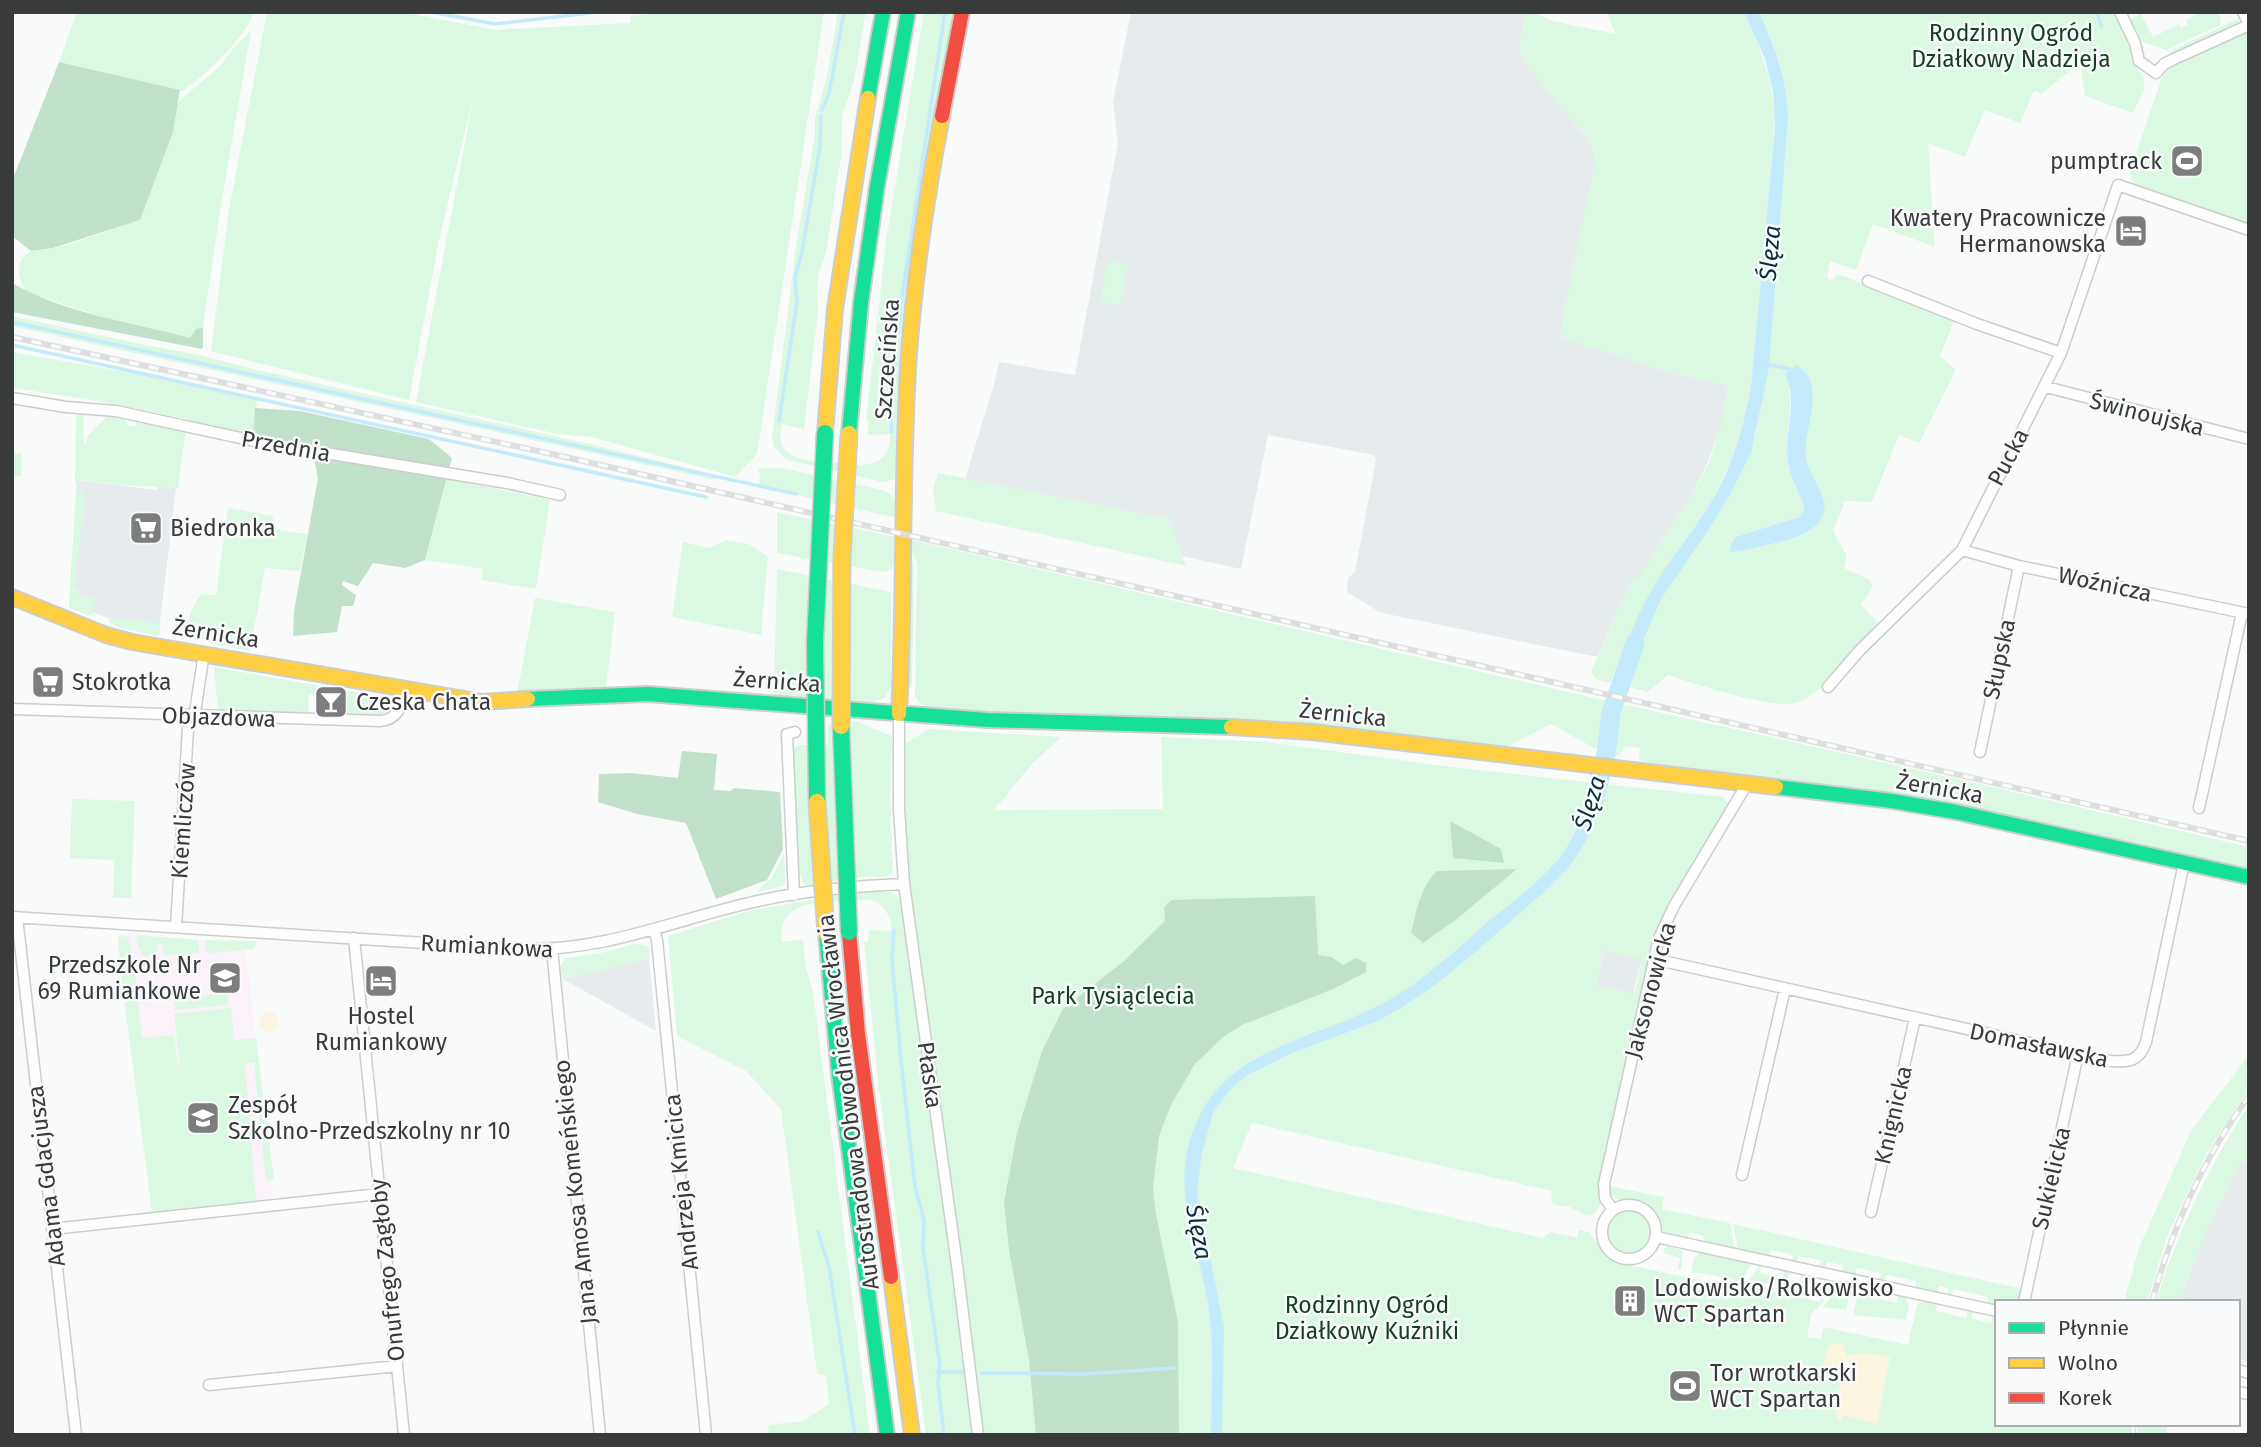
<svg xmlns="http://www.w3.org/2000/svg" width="2261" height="1447" viewBox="0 0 2261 1447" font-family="'Fira Sans',sans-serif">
  <rect width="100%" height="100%" fill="#f9fafa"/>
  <!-- built -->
  <path fill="#e6ebee" d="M1131,12H1526L1519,52L1530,69L1589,141L1596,161L1560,337L1672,373L1728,385L1721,427L1707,464L1689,500L1659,544L1642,575L1631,582L1597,657L1387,614L1378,611L1347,592L1348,578L1355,572L1376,460L1374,455L1268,435L1241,569L1182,556L1169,519L965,479L994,385L999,362L1075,375L1118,143L1113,102Z
    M77,480L157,490L158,486L176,488L159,630L108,618L94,612L69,608Z
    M1604,950L1642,959L1633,994L1596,985Z
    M649,958L656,1031L563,979Z
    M2241,1161L2249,1163V1362L2238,1359V1302H2179L2205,1233Z"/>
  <!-- education -->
  <path fill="#fbf1f9" d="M118,934L245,943L273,1199L152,1212Z"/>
  <!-- green -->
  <path fill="#dbf8e2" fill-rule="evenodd" d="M77,12H254C243,41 208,72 183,91L59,62Z
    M267,12H402L496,30L630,23L631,16L664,12H824L757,454L735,477L592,437L558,434L416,402L474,94L439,240L409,400L211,351L229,209Z
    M838,12H866L854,81L842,116L841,157L826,253L819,272L817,286L818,312L804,429L782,424C771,462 812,461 838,463C850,464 865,467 876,462C888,456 890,446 890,434L868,435V421H866L886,242L924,12H956L898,473L893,480L883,482L787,460L774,447L772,437L796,247L815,134V118L827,76Z
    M1526,12H1533L1552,21L1616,34L1606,12H1744C1767,63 1778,93 1773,149L1751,386L1744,424L1731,461L1712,500L1647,597L1610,683L1596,679L1591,672L1631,582C1646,572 1650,558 1659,543C1676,517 1695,493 1708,464C1719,439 1723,412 1728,385L1672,373L1560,337L1570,280L1596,161L1589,141L1530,69L1519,52Z
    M1759,12H2114L2132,48L2136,67L2144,77V90L2133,113L2085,96L2081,69L2088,57L2041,94L2034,91L2020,123L1985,110L1965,157L1928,143L1935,247L1873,224L1856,270L1830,261L1827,278L1832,280L1837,275L1846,277L1954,320L1940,356L1956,370L1919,443L1899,435L1872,502L1845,501L1833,531L1847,556L1844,568L1870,580L1873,587L1861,605L1879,623C1858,651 1832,687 1799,702C1777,712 1693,683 1668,675L1648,692L1630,687C1638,656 1646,625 1662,597C1691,549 1726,507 1749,456C1761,429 1758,395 1769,368L1788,118C1787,79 1775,48 1759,12ZM1808,376C1810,387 1812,397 1811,408C1810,424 1804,441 1806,456C1807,471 1818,482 1822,496C1837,537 1768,544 1741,551L1730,552L1731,543L1737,537L1799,517L1804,512V506C1797,489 1787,472 1787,453C1787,429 1793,406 1788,381Z
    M2201,12H2217L2221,20L2220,25L2166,50L2138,40L2130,23L2131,19L2141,14L2153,37L2179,24L2181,28L2188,24L2186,20Z
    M2238,19L2240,23L2175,53L2172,52V50Z
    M251,31L221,205L203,327L196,329L190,338L105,318L27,292C19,282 15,267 24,257C32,247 44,251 55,248C83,241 112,229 140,220L173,132L178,102L220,66L236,45Z
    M2247,31L2249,36V225L2136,186L2131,179L2130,171L2164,72L2169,67Z
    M1108,260L1128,265L1120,306L1100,302Z
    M12,316L145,345L204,356L248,368L594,445L703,472L715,476L716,480L20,328L12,326Z
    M12,352L189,383L257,399L253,435L188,422V419L99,401L12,388Z
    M79,414L83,415L84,443H86L87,437L108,415C118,416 126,415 128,426H135L137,420L186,429L178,488L122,485L82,480L79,483L75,482L76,417Z
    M12,453L22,454L21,476L12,475Z
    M758,468H781L882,490C897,495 896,503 897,518L759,486L760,474Z
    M938,473L1169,519L1186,566L936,511L933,490Z
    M447,479L550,500L536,589L481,580L483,569L425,560Z
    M76,490L83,492L86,497L74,587L79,588V596L95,598L94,612L90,616L69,608Z
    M228,508L273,516L272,529L307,534L300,571L265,568L250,651L209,643V640L188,636C190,617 188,610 202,594L216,595Z
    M777,512L896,537C895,550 900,570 883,572L777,553Z
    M726,540L749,544L768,557L761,635L672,617L683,542L708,548Z
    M912,540L1607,701L1598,747L1596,749L1551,724L1503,749L1262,720L954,713L924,707L915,697L917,562L912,553Z
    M909,555L914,563L912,687L906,688Z
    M777,569L891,592V686L885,698L872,702L774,696Z
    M535,598L615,612L606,688L517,694Z
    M108,617L160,623L159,636L120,628L110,623Z
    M211,660L392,693L396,700L389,695L208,663Z
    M214,667L387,698L392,702L393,707L381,715L342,717L343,697L309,693L308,715L218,712Z
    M1627,705L1954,778L2249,847V870L1641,761L1639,757L1640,748L1624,746L1623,751L1615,757L1613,745L1622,708Z
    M857,722L892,736L890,805L893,872L886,877H863L806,886L802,882L801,874H798L792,751L793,748L799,745H828V724Z
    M929,729L1061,737L1032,764L994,810L1163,809L1161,737L1267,742L1451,767L1723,797L1730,806L1671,902L1654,939L1599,1188L1601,1205L1594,1214L1586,1216L1570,1207L1554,1205L1551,1201L1552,1191L1252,1123L1233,1168L1543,1238L1551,1232L1577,1238L1579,1230L1589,1232L1606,1254L1619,1263L1742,1289L1747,1283L1748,1286L1757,1288L1760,1286L1759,1289L1769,1291L1770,1288L1771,1291L1782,1294L1783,1291L1796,1293V1297L1807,1299L1809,1296V1299L1820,1302L1821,1299L1825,1300L1811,1314L1807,1337L1821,1339L1824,1327L1908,1345L1917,1305L1923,1301L1937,1303L1936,1311L1966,1318L1968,1310L1973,1311L1972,1319L1991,1323L1993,1315L1997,1316V1424H2130V1435H983L951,1186L908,884L904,817L906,743ZM1604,950L1642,959L1636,989L1633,994L1596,985Z
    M72,799L135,801L131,898H113L114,860L70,858Z
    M784,855L785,882L782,886L757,892L771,878Z
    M864,891L893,892L892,895L896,894L900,902L944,1204L973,1435H926L879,1090L864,942L868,941L869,930L891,931C892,916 884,904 870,900C839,902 774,894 782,942L803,939L805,964L813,992L870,1435H769L768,1425L803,1421L829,1404L826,1376L817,1373L781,1109L746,1071L677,1036L668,936L748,911Z
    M137,935L198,940L199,953L164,955L162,944L156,945L158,955L143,956L136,941Z
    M118,936L128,937C130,951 133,963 149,964L150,968L135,971L140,1017L138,1019H140L142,1038L174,1035L178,1066H180L174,1014L231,1008L234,1040L256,1038L274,1180L266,1181L254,1063H245L256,1201L152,1212L121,976Z
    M205,940L257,941L254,949L209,953L206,952Z
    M635,944L646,945L649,949V958L563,979L560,967L565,958L601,953Z
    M227,993L228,1005L175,1010L173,998Z
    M2249,1055V1088L2208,1151L2189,1189L2167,1237L2147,1302H2124L2139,1248L2191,1131Z
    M2249,1104V1162L2242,1161C2216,1206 2196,1253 2179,1302H2156C2179,1228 2208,1169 2249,1104Z
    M1608,1186L1664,1197L1662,1209L1730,1223L1735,1250L1703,1243L1705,1236L1689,1232L1687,1240L1667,1235C1657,1225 1658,1211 1644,1204C1629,1196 1613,1207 1608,1186Z
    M1608 1233a22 22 0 1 1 44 0a22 22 0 1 1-44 0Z
    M1733,1224L2022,1289L2019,1300L1997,1302V1306L1987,1304L1988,1297L1954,1289L1951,1297L1947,1296L1948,1288L1939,1286L1937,1294L1915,1289L1916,1281L1886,1275L1884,1282L1879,1281L1881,1273L1857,1268L1855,1276L1842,1273L1843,1265L1827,1262L1825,1269L1819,1268L1821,1260L1798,1256L1796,1263L1792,1262L1793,1255L1771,1250L1769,1257L1738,1251Z
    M1668,1246L1683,1251L1681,1270L1678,1269L1680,1258L1664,1253L1663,1249Z
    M1700,1253H1702L1752,1264L1740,1281L1691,1271L1695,1257Z
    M1759,1265L1761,1266L1760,1273L1782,1278L1784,1271L1789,1272L1787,1279L1810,1284L1812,1277L1816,1278L1815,1286L1830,1289L1832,1281L1846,1284L1850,1291L1846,1310L1823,1307L1830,1298L1749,1280Z
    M1862,1289L1875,1290L1874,1298L1896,1303L1898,1295L1905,1297L1909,1305L1906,1320L1853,1315L1858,1293Z
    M2138,1424H2167L2166,1435H2137Z"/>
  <!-- forest -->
  <path fill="#c1e1ca" d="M59,62L180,90L173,132L140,220L53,248L31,251L12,236V181Z
    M12,283C66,314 131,322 190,338L196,329L203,327V346L202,349L12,312Z
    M255,408L300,411L429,439L452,458L425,560L405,568L373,563L358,586L343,581L342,585L356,595L353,606H342L337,632L293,636L294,611L318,478L312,448L253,435Z
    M682,751L717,754L714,790L730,791L734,788L780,792L783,849L767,880L716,899L686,823L637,814L598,802L599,774L631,773L678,778Z
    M1450,821L1501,849L1504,863L1453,858Z
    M1517,869L1458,918L1423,943L1411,933C1417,910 1420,888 1437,871Z
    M1315,896L1318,955L1331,957L1343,965L1356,958L1366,963V972L1333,989L1242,1025L1223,1037L1194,1065L1170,1107L1159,1136L1153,1187L1156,1215L1178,1322L1179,1435H1036L1029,1360L1009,1250L1004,1202L1017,1133L1042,1051L1063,1009L1124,961L1165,921L1164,907L1171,900Z"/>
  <!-- sand -->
  <path fill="#faf4e0" d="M259 1022a10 10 0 1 1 20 0a10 10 0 1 1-20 0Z
    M1843,1343L1847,1356C1861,1352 1875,1353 1890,1357L1877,1424L1843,1415L1840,1423L1834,1408L1843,1373L1823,1368L1828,1345Z"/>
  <!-- water -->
  <path fill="#c3ebfb" d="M1744,12H1759C1775,48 1787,79 1788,118L1769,368L1751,453L1732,491L1709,529L1661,599L1641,645L1635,671L1619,665C1628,642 1636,617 1648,596C1667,563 1691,534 1711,502C1733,466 1744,426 1751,386L1775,127L1773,92L1765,59Z
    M1797,365C1800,368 1806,372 1808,376C1821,400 1803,432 1806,456C1808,478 1835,500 1820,521C1807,540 1763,545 1741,551L1730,552L1731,543L1736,537L1799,517L1804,512V506C1797,488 1787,472 1787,452C1787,427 1797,399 1785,374Z
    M1595,783L1607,784L1585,843L1569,867L1543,893L1480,948L1434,986L1399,1009L1377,1021L1292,1053L1244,1077L1231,1089L1213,1113L1202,1152L1197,1192L1224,1327L1222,1435H1211C1211,1396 1214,1357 1210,1318C1203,1248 1165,1194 1197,1121C1232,1042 1328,1038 1394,997C1429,976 1459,947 1489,921C1513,901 1536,885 1556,862C1568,850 1592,803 1590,787Z"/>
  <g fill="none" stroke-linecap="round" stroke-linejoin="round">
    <!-- stream -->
    <path stroke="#c3ebfb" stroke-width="3.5" d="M431,12L495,24L598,12
      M2097,12L2101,26
      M822,110L829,94L844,12
      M12,322L796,494
      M12,345L706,497
      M1765,364L1790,369
      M779,421L797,302L795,278L802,252L820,147L821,116
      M892,432L890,406L902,297L945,12
      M894,930L892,960L901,1060L915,1187L924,1220L923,1248L940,1366L938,1383L944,1435
      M818,1232L829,1266L855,1435
      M937,1372H962
      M981,1373L1082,1374L1175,1368"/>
    <!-- river -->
    <path stroke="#c3ebfb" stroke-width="19" d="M1593,806L1606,754L1611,713L1635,643"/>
    <defs>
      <path id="street" d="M2120,12L2135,43L2139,61L2156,73L2164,64L2174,59L2249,25
        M2243,12L2249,25
        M1868,281L1977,324L2061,353
        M2046,387L2249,439
        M12,398L66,407L116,411L259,442L507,483L560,495
        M1962,550L2019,566L2249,614
        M1828,687L1860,650L1962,550L2061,353L2118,185L2249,230
        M12,709L380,721C400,719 401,705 404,688
        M899,714V809L904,884L957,1265L978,1435
        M1980,752L2019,566
        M2199,808L2242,613
        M794,895L787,734L795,732
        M12,917L520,949C600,952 669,922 745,904C797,891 850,886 904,884
        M17,917L76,1435
        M176,927L188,728L195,712L204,653
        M654,930L657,940L706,1435
        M354,938L404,1435
        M552,949L600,1435
        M1654,959L2110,1061C2129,1062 2139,1062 2146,1042L2184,863
        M1742,1175L1785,989
        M1602 1232a27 27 0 1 1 54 0a27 27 0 1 1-54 0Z
        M1613,1210L1605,1198L1604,1184L1659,938L1674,906L1747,784
        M1871,1212L1915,1018
        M52,1229L379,1194
        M1656,1237L1997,1311
        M2024,1302L2078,1054
        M2238,1370L2249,1373
        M209,1385L397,1366
        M2238,1392L2249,1394"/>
      <path id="fast" d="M868,98L883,12
        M849,434L861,302L877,187L908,12
        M528,699L648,694L987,720L1231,727
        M1776,787L1892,801L1956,812L2249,877
        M826,933L839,1074L887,1435"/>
      <path id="slow" d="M825,433L835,309L868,98
        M12,597L106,635L132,642L482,702L528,699
        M899,714C905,594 901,473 909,353C915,273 927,194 942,116
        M1231,727L1312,732L1776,787
        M891,1277L912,1435"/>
      <path id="jam" d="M942,116L962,12
        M849,932L858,1034L891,1277"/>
    </defs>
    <!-- street casing -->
    <use href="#street" stroke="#cccdcd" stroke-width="13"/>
    <!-- fast casing -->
    <use href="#fast" stroke="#cccdcd" stroke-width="18"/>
    <!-- slow casing -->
    <use href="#slow" stroke="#cccdcd" stroke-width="18"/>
    <!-- jam casing -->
    <use href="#jam" stroke="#cccdcd" stroke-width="18"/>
    <!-- street -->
    <use href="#street" stroke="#fefefe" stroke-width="10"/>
    <!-- fast -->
    <use href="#fast" stroke="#16e098" stroke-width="14"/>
    <!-- slow -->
    <use href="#slow" stroke="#ffcf43" stroke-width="14"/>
    <!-- jam -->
    <use href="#jam" stroke="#f24e42" stroke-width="14"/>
    <defs>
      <path id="rail" d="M12,337L561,456L2249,841
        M2152,1302C2172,1228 2204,1157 2249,1096
        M2133,1435V1424"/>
    </defs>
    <!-- rail casing -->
    <use href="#rail" stroke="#dddede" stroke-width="6"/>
    <!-- rail -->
    <use href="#rail" stroke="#f8fafb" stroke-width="3.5" stroke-dasharray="10" stroke-linecap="butt"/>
    <defs>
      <path id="fast-bridge" d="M841,726L849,932
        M817,802L815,642L825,433"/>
      <path id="slow-bridge" d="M841,726L842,558L849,434
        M817,802L826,933"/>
    </defs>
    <!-- fast-bridge casing -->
    <use href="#fast-bridge" stroke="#cccdcd" stroke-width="19" stroke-linecap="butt"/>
    <!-- slow-bridge casing -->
    <use href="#slow-bridge" stroke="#cccdcd" stroke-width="19" stroke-linecap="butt"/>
    <!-- fast-bridge -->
    <use href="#fast-bridge" stroke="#16e098" stroke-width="16"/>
    <!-- slow-bridge -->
    <use href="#slow-bridge" stroke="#ffcf43" stroke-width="16"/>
  </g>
  <!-- icons -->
  <defs>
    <symbol id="stadium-square" viewBox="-11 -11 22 22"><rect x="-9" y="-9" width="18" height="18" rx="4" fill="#7c7d7d" stroke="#f8fafb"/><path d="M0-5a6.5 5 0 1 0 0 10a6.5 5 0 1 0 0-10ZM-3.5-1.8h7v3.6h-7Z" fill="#fff"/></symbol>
    <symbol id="hotel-square" viewBox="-11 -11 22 22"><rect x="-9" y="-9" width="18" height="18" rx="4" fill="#7c7d7d" stroke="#f8fafb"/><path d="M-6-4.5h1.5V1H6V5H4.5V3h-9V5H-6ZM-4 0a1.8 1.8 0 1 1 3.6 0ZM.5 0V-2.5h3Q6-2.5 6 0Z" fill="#fff"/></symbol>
    <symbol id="supermarket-square" viewBox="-11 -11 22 22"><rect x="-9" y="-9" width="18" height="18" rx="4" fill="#7c7d7d" stroke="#f8fafb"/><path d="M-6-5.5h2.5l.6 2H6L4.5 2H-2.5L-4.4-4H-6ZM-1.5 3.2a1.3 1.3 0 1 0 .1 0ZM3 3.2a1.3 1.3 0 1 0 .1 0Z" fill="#fff"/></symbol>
    <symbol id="bar-square" viewBox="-11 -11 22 22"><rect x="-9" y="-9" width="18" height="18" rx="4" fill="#7c7d7d" stroke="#f8fafb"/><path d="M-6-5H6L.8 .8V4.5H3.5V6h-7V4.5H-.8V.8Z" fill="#fff"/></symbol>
    <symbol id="school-square" viewBox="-11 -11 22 22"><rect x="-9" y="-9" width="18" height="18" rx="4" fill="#7c7d7d" stroke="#f8fafb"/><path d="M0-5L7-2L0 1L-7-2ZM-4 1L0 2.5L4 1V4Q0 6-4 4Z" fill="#fff"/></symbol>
    <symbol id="building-square" viewBox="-11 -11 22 22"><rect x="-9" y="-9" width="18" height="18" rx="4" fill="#7c7d7d" stroke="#f8fafb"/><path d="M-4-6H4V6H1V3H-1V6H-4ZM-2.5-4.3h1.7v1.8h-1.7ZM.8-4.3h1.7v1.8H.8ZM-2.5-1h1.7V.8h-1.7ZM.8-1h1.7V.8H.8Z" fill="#fff"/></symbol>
  </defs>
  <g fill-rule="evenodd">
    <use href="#stadium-square" x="2168" y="142" width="38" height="38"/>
    <use href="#hotel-square" x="2112" y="212" width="38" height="38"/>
    <use href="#supermarket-square" x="127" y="509" width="38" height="38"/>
    <use href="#supermarket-square" x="29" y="663" width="38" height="38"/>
    <use href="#bar-square" x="312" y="683" width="38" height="38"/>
    <use href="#school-square" x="206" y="959" width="38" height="38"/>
    <use href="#hotel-square" x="362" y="962" width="38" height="38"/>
    <use href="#school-square" x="184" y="1099" width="38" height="38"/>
    <use href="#building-square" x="1611" y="1282" width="38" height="38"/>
    <use href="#stadium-square" x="1666" y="1367" width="38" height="38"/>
  </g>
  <g text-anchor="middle" stroke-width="5" stroke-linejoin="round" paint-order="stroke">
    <!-- park labels -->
    <g font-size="23" fill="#153f23" stroke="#f8fafb">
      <text x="2011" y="41">Rodzinny Ogród<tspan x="2011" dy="26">Działkowy Nadzieja</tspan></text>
      <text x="1113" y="1004">Park Tysiąclecia</text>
      <text x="1367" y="1313">Rodzinny Ogród<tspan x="1367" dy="26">Działkowy Kuźniki</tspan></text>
    </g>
    <!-- poi labels -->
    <g font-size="23" fill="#393a3a" stroke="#f8fafb" text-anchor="start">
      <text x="2162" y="169" text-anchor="end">pumptrack</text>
      <text x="2106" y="226" text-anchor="end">Kwatery Pracownicze<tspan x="2106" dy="26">Hermanowska</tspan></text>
      <text x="170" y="536">Biedronka</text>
      <text x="72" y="690">Stokrotka</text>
      <text x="356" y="710">Czeska Chata</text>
      <text x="201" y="973" text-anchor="end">Przedszkole Nr<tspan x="201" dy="26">69 Rumiankowe</tspan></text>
      <text x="381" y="1024" text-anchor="middle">Hostel<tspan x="381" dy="26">Rumiankowy</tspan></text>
      <text x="228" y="1113">Zespół<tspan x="228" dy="26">Szkolno-Przedszkolny nr 10</tspan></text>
      <text x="1654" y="1296">Lodowisko/Rolkowisko<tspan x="1654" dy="26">WCT Spartan</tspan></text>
      <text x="1710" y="1381">Tor wrotkarski<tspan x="1710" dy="26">WCT Spartan</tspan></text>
    </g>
    <!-- street labels -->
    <g font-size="23" fill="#393a3a" stroke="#f8fafb">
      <text transform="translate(887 359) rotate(-86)" y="8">Szczecińska</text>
      <text transform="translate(2147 414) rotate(14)" y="8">Świnoujska</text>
      <text transform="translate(286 446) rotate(10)" y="8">Przednia</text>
      <text transform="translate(2008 457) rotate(-62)" y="8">Pucka</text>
      <text transform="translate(2105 584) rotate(12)" y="8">Woźnicza</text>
      <text transform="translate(216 633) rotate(9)" y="8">Żernicka</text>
      <text transform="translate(1999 659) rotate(-78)" y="8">Słupska</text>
      <text transform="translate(777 681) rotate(4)" y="8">Żernicka</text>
      <text transform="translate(1343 714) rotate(6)" y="8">Żernicka</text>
      <text transform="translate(219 717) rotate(2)" y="8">Objazdowa</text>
      <text transform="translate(1940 788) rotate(10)" y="8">Żernicka</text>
      <text transform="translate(183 821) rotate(-86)" y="8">Kiemliczów</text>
      <text transform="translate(487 946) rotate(3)" y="8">Rumiankowa</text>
      <text transform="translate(1650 990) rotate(-75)" y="8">Jaksonowicka</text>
      <text transform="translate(2039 1045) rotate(12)" y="8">Domasławska</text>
      <text transform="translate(930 1075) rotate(82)" y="8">Płaska</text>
      <text transform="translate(848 1102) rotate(-97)" y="8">Autostradowa Obwodnica Wrocławia</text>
      <text transform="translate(1893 1115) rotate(-77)" y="8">Knignicka</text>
      <text transform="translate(46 1176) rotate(-97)" y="8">Adama Gdacjusza</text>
      <text transform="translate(2051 1178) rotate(-77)" y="8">Sukielicka</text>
      <text transform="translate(681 1182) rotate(-96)" y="8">Andrzeja Kmicica</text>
      <text transform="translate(575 1192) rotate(-96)" y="8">Jana Amosa Komeńskiego</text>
      <text transform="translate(387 1270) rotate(-96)" y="8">Onufrego Zagłoby</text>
    </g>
    <!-- water labels -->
    <g font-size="24" font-style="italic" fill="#0d2f3c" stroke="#f8fafb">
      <text transform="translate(1770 253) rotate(-85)" y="8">Ślęza</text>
      <text transform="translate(1590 803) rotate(-73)" y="8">Ślęza</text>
      <text transform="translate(1199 1232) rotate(79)" y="8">Ślęza</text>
    </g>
  </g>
  <!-- border -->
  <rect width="2261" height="1447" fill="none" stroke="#393a3a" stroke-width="28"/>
  <!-- legend -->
  <rect x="1995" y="1300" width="245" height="126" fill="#f8fafb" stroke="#acadae" stroke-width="2"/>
  <rect x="2009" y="1323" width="35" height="10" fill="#16e098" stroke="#acadae" stroke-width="2"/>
  <text x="2058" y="1335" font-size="21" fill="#393a3a">Płynnie</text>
  <rect x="2009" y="1358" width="35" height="10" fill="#ffcf43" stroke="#acadae" stroke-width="2"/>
  <text x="2058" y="1370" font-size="21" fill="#393a3a">Wolno</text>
  <rect x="2009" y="1393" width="35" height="10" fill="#f24e42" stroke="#acadae" stroke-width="2"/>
  <text x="2058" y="1405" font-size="21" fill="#393a3a">Korek</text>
</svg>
